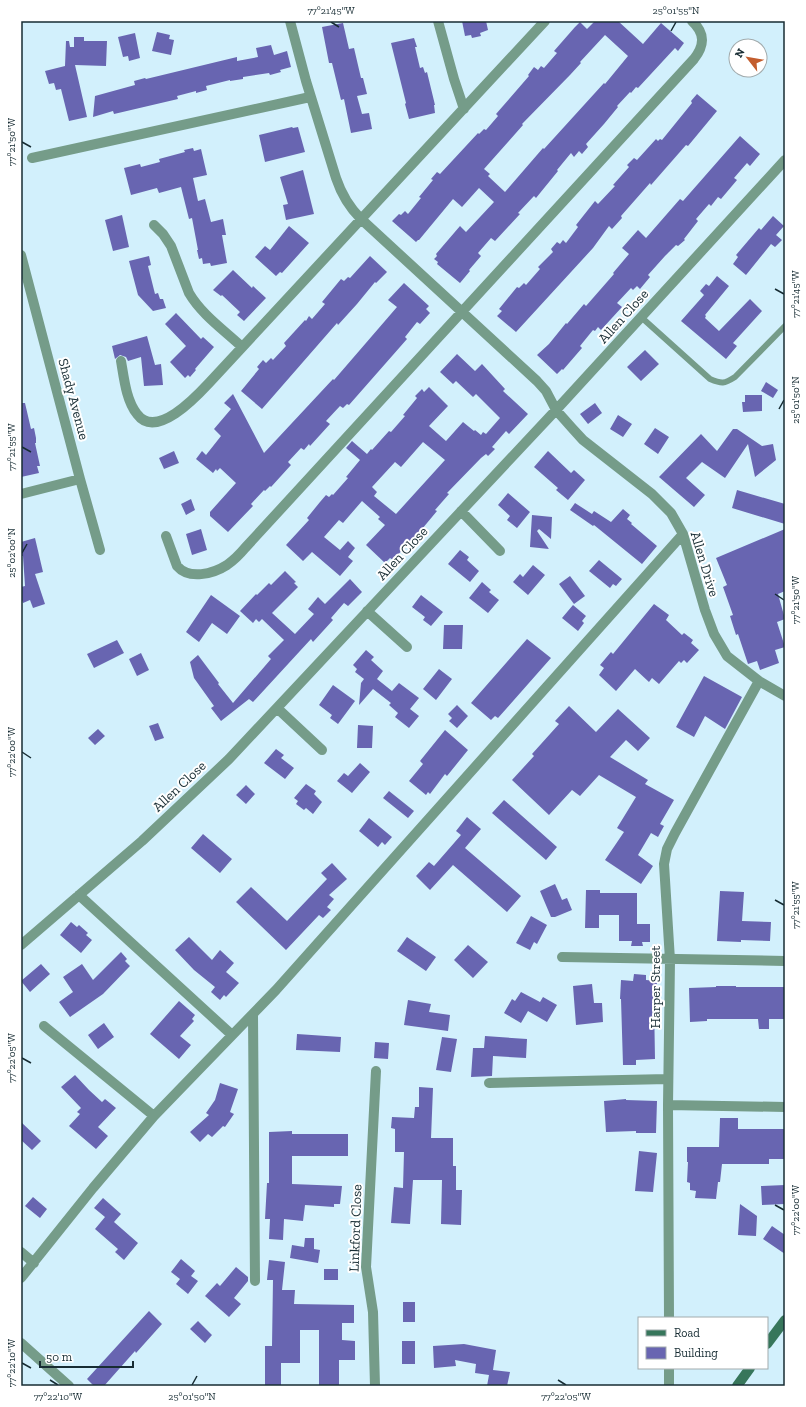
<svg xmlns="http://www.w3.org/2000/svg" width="806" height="1407" viewBox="0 0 806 1407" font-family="'Zilla Slab',serif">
  <rect width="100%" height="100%" fill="#d2f0fc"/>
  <!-- building -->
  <path fill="#6865b1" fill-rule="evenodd" d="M462,21H486L488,30L480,33L481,36L472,38L471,35L465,36Z
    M595,21H618L643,44L661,23L684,43L678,51L675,48L638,88L636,87L631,93L630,92L617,106L618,107L604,124L586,144L588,147L582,154L579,151L574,157L571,153L557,170L558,171L536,198L534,196L518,213L520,214L495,241L491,238L478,253L481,256L469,270L470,271L460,283L437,264L438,262L434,259L437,256L436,254L460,226L466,232L494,202L479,188L462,207L453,199L419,240H418L416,242L392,221L399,214L401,215L405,211L408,214L421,198L419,197L433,180L431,179L437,172L440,174L478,133L479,134L484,129L486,130L498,116L496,114L529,76L528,75L534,67L538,70L541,66L544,68L557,53L554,51L575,27L580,22L587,29ZM605,35L628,56L605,84L604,83L544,149L543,148L505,192L488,176L490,174L484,169L523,125L522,124L570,75L581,63L580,62Z
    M343,23L349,49L354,48L361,78H363L367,94L357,96L362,114L369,113L372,129L351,133L344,99L341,100L332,63H329L322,27Z
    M157,32L170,35L169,39L174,40L171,55L152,51Z
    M135,33L140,58L129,61L128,56L123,57L118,37Z
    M74,37H84V41H107L106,66L75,65L87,117L69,121L61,89L56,90L54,83L49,84L45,71L65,66L66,41H69L70,47H74Z
    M414,38L417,47H415L420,68L423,67L425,73L427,72L435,105H434L435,113L409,119L405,104L406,103L391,43Z
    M271,45L274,55L287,51L291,67L280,70L281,72L270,75L269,73L243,77V79L230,81V80L206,86L207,90L196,93V91L177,96L178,99L114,114L113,111L93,117L95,96L135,85L134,81L145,78L146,79L237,57V61L258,57L256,48Z
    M697,94L717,111L688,146L686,145L651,185L650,183L621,216L622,218L612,229L609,226L593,248L516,332L497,316L502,311L499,309L517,287L519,288L524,283L526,285L540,269L538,267L553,252L551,249L557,242L560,244L563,240L566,243L578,227L576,225L595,201L598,204L615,186L613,185L629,167L627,165L634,158L637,160L656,139L658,141L660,139L662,140L692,103L691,101Z
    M292,127L293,128L298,127L305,152L265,162L259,135Z
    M740,136L760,154L750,166L747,163L734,178L737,180L721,199L718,197L711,206L709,204L696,219L698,221L684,239L685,240L678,246L676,245L665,256L648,275L650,277L640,289L637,286L633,290L631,288L617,303L622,307L601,330L598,327L595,331L593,330L580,346L582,348L563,370L562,369L557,374L537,355L549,344L566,323L567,324L584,304L586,306L614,274L613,273L629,254L622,248L638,230L646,238L680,199L683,201Z
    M193,148L194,151L201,149L207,175L193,178L198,201L205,199L211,222L223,219L226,235H222L227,263L211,266L210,263L203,264L202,258L199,259L197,250H198L192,218L189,219L181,187L159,193L157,188L131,195L124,168L140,164L141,167L160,162L159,159L185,152L184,150Z
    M303,170L314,214L286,220L283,205L288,204L280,177Z
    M122,215L129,247L113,251L105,220Z
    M773,216L784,226L776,235L782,240L775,247L771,244L746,275L733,264L738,257L736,255L759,228L761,230Z
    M289,226L309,243L282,273L280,272L276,276L255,257L265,246L270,250Z
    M149,256L151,265L148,266L155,294L158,293L160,299H163L166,308L153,311L138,295L129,261Z
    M370,256L387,272L376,283L375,282L357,304L338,325L337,323L262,409L241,391L259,369L257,367L263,360L266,363L271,358L273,360L286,346L284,343L305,320L306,321L309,316L312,319L325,304L322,302L341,279L344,281L348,277L350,278Z
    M233,270L252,288L253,286L266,298L244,321L237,315L240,312L222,295L221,296L213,290Z
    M717,276L729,286L705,315L706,316L705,318L719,331L750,299L762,311L733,343L737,346L726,359L681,321L704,295L700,291L706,284L709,286Z
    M404,283L429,306L426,309L430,313L420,324L417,322L405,337L407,339L349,405L347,404L343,408L340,406L326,421L330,424L310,446L309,444L304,450L301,448L288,462L291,465L271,487L270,486L265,491L264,490L251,504L253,506L228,532L210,516V512L236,483L220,468L217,471L216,469L213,473L196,459L202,451L206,455L221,436L214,429L231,409L224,403L233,394L264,453L333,379L334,380L397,307L388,300Z
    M176,313L201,339L203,337L214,347L195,369L196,370L190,377L188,375L185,378L170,362L186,346L165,324Z
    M147,336L155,365L161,364L163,385L144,386L141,357L128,361L126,357L120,355L115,359L112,346Z
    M645,350L659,364L641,381L627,367Z
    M457,354L475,371L482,364L505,389L503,391L528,414L509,434L506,431L492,447L495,449L488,456L486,454L481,458L447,493L449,494L435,510L437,511L422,529L426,533L414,547L409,543L393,560L390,558L385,563L366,545L385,525L378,519L380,517L362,501L343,523L339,520L324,537L340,550L348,541L355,548L348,557L353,561L340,576L312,552L303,561L286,545L309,520L307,518L320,502L326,495L329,497L332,494L333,495L348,478L346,477L360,460L346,448L352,441L367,454L371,449L372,450L389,431L391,432L405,416L403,415L417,398L415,396L422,389L424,392L429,387L448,406L429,426L446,441L463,422L474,431L475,430L481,435L483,432L486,434L500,418L476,394L473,397L456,381L453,384L440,372ZM423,442L445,460L396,514L374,496L377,492L372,487L395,462L401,467Z
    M766,382L778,390L773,398L761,391Z
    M745,395H762V411L743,412L742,402H745Z
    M21,403H25L31,429L34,428L36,438V443H35L40,466H37L39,473L21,477Z
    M595,403L602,413L588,424L580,414Z
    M618,415L632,424L623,437L610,429Z
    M655,428L669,437L658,454L644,444Z
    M733,429H737L762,446L773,444L776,460L755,477L748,444L725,478L702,462L686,478L705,495L694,507L659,477L701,434L717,451Z
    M174,451L179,463L164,469L159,458Z
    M548,451L571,473L574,470L585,480L568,500L556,490L558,488L534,467Z
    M737,490L785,504V524L732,508Z
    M508,493L530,512L517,528L507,520L510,516L498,505Z
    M191,499L195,510L186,515L181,504Z
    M575,503L592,514L594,511L611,522L623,509L630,515L627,519L632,523L631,524L657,546L642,564L594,525L593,526L570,510Z
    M532,515L552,517L551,539L539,529L537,531L549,549L530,547Z
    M201,529L207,550L192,555L186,534Z
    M785,529V591L778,594L785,619L777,622L785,647L775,650L779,663L760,670L757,661L748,664L738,634L736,635L730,616L733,615L723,587L727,585L716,558Z
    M35,538L43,572L35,574L45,604L33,608L30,600L23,603L21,597V587L25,586L23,556H21V542Z
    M460,550L469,557L467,560L479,571L470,582L448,564Z
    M599,560L622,579L616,586L613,584L610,588L589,571Z
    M533,565L545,575L528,595L513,582L520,574L523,577Z
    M285,571L296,582L294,583L298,587L272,613L295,634L314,614L308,609L318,597L325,604L350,579L362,592L348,606L344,603L331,618L333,620L313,642L311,639L253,702L249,699L221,721L211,708L214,706L194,678L190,662L198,655L219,683L218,684L233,703L271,659L268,656L284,640L262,619L259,622L256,619L253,623L240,611L256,594L257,595L269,583L271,585Z
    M570,576L585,596L574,604L559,584Z
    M482,582L491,590L489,592L499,600L488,613L469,598Z
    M211,595L240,616L227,634L212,623L199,642L186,632Z
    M421,595L443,612L431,626L423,620L425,617L412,607Z
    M654,604L669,615L666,620L682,635L684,633L693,640L691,643L699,650L687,663L684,660L681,663L679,661L659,684L652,678L649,682L635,669L616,691L599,675L604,668L600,665L611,652L613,654Z
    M573,605L586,616L582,621L584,623L578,631L562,618Z
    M444,625H463L462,649H443Z
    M527,639L551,658L498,718L495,716L491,720L471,703Z
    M117,640L124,653L94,668L87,654Z
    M366,650L374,657L371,660L383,671L377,679L392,691L399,683L419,698L410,709L419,716L409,728L395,717L398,713L389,705L391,703L373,689L359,705L361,683L364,679L355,672L357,669L353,665Z
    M141,653L149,670L137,676L129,659Z
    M439,669L452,679L436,700L423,689Z
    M704,676L742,697L725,729L705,716L694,737L676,727Z
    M333,685L355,701L338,724L330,718L332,715L319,705Z
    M457,705L468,716L457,728L449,721L452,718L448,714Z
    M569,706L596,732L618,709L650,738L638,751L626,740L610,757L648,780L645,784L674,800L660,824L664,826L658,837L651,833L638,855L653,866L641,884L605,860L624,832L617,828L636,797L599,775L580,796L572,790L549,815L512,780L534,756L532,754L559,724L555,721Z
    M158,723L164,738L155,741L149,726Z
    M358,725L373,726L372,748H357Z
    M98,729L105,736L95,745L88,738Z
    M445,730L468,750L447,776L445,774L430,794L428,792L426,795L409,781L423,764L420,761Z
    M276,749L284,755L281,758L294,768L285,779L264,763Z
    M360,763L370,772L352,793L337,781L344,773L348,776Z
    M306,784L316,791L314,794L322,802L313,814L306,808L304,810L296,804L298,801L294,798Z
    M246,785L255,794L246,804L236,795Z
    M389,791L414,811L408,818L383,798Z
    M504,800L557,847L546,860L492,813Z
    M467,817L481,829L465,848L521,896L507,912L453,865L430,890L416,876L429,862L434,866L461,835L456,831Z
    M369,818L392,837L385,845L382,842L378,847L359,831Z
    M203,834L232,859L220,873L191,848Z
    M332,863L347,879L329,895L334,899L327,907L331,910L323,918L319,915L286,950L236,902L251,887L287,921L327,879L321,873Z
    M555,884L562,900L567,898L572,910L555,917H551L540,891Z
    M586,890H600V893H637V924H650V942H642L643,946H631L632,941H619V915H599V928H585Z
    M720,891L744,892L742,921L771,922L770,941L741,940V942L717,941Z
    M531,916L547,925L537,944L534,942L530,950L516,943Z
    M71,922L77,927L79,925L88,933L86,935L92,940L81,953L60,935Z
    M189,937L212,960L220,950L234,963L226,972L239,983L226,997L224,995L220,1000L211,992L215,987L194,970L175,950Z
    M407,937L436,957L426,971L397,951Z
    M468,945L488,962L473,978L454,960Z
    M121,952L127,959L125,961L130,966L103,994L70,1017L59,1002L73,992L63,977L82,964L93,980Z
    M41,964L50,974L30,992L21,981Z
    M634,974L646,975V980L657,981L656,1000H654L655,1059L636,1060V1065H623L621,999H620L621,980L633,981Z
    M592,984L594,1003H602L603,1022L576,1025L573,986Z
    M716,986H736V987H785V1019H769V1029H759L758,1019H707V1021L690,1022L689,988L716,987Z
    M521,992L540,1002L543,997L557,1005L547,1022L528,1011L521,1023L504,1013L512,999L515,1001Z
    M408,1000L431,1004L429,1012L450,1015L448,1031L404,1025Z
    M179,1001L195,1015L192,1019L194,1021L180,1036L191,1045L179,1059L150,1034Z
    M104,1023L114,1037L98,1049L88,1035Z
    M297,1034L341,1037L340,1052L296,1050Z
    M485,1036L527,1039L526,1058L493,1056L492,1076L471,1077L473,1048H484Z
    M442,1037L457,1039L451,1072L436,1070Z
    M375,1042L389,1043L388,1059L374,1058Z
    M75,1075L89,1090L102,1102L105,1099L116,1108L98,1127L108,1136L96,1149L69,1126L80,1114L77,1112L81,1108L61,1087Z
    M220,1083L238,1089L230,1112L234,1114L225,1127L223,1126L212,1137L208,1134L200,1142L190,1132L209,1115L206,1113L215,1100Z
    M419,1087L433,1088L431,1138H453V1166H456V1190H462L461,1225L441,1224L442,1180H413L410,1224L391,1223L394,1187L403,1188L404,1152H395V1129L391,1128L392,1117L414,1118L415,1107H419Z
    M626,1099V1100L657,1101L656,1133H636V1131L606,1132L604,1101Z
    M720,1118H738V1129H785V1159H769V1164H722L720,1182H718L716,1199L695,1198L696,1191L690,1190V1183L687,1182L688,1162H687V1147H719Z
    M21,1122L41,1141L32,1150L21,1140Z
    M292,1131V1134H348V1156H292V1184L342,1186L340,1204H334V1207L305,1205L303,1221L284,1219L283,1240L269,1239L270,1219H265L267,1183H269V1132Z
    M639,1151L657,1153L653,1192L635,1191Z
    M785,1185V1204L762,1205L761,1186Z
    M33,1197L47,1209L40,1218L25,1206Z
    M103,1198L121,1214L114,1222L138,1243L124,1260L115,1252L118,1249L95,1229L105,1217L94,1208Z
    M740,1204L757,1216L756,1236L738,1235Z
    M772,1226L785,1235V1254L763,1239Z
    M305,1238H314V1249L320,1250L318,1263L290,1258L292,1245L304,1247Z
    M181,1259L195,1271L191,1276L198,1281L188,1294L176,1284L180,1279L171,1272Z
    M269,1260L285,1262L282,1290H295L294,1304L354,1305V1323H342V1340L355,1341V1360H339V1386H319V1330H300V1363H281V1386H265V1346H272L273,1280H267Z
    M236,1267L248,1277V1281L234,1298L241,1304L229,1317L205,1296L217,1283L220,1286Z
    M324,1269H338V1280H324Z
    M403,1302H415V1322H403Z
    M149,1311L162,1324L136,1353L135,1351L104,1386H94L87,1379Z
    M198,1321L212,1335L205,1343L190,1329Z
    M402,1341H415V1364H402Z
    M464,1344L496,1350L493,1370L510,1372L507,1386H487L489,1375L475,1373L476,1364L455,1360L456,1366L434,1368L433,1346Z"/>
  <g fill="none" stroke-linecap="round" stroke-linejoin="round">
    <!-- lane -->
    <path stroke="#759c89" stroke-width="6" d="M641,317L710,379C722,384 724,384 735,377L785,326"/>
    <!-- street -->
    <path stroke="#759c89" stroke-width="10" d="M290,21L306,81L336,178C341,193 349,207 361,219L537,381L546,391L556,410L572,428L583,440L652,494L671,513L683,534L705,610L714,634L727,656L759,681L785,696
      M438,21L454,79L464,109
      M32,158L310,97
      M154,225L163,234L171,246L189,293C202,315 224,330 242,347
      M21,255L80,479L100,550
      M121,361C124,378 126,400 137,414C156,440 196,397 209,383L545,21
      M21,494L80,479
      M461,511L500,551
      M166,536L177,566C189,580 213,574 227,565C234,560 240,554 245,548L694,59C705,45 705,33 692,21
      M367,611L407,647
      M277,708L322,750
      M79,895L232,1035
      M21,945L142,841L229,759L556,410L785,160
      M562,957L785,961
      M253,1015L255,1281
      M44,1026L154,1116
      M489,1083L668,1079
      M668,1105L785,1107
      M21,1252L34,1263
      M21,1278L93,1188L154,1116L276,990L683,534
      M669,1318L668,1105L670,960L664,864L667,849L675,833L759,681
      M21,1343L69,1386
      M669,1368V1386
      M375,1386L373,1312L366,1267L376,1071"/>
    <!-- secondary -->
    <path stroke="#37765b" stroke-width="10" d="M767,1344L785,1320
      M737,1386L750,1368"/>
  </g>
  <!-- ticks -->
  <path fill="none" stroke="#172c33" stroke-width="1.5" d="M331,22L339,27M671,31L676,22M22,142L31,147M775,289L784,294M779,409L784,400M22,447L31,452M22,553L27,544M775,594L784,600M22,752L31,758M775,900L784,905M22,1058L31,1063M775,1205L784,1210M22,1363L31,1368M50,1380L58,1385M558,1380L566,1385M192,1385L197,1376"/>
  <g text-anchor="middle" stroke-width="4" stroke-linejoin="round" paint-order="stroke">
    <!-- street labels -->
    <g font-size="14" fill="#172c33" stroke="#fff">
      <text transform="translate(623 316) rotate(-48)" y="5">Allen Close</text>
      <text transform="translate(74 399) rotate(75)" y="5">Shady Avenue</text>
      <text transform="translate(402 553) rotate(-47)" y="5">Allen Close</text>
      <text transform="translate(705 564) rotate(73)" y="5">Allen Drive</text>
      <text transform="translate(179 786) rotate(-43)" y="5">Allen Close</text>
      <text transform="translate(655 987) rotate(-90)" y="5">Harper Street</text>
      <text transform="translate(355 1228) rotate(-88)" y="5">Linkford Close</text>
    </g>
  </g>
  <!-- border -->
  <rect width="806" height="1407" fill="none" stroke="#ffffff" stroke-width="44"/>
  <!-- legend -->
  <rect x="638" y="1317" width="130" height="52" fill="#ffffff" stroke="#a2abad"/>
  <rect x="646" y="1330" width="20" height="6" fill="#37765b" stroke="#a2abad"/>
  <text x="674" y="1337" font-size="12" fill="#172c33">Road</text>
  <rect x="646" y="1347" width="20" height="12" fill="#6865b1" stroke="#a2abad"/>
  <text x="674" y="1357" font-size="12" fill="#172c33">Building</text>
  <!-- north arrow -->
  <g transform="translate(748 58) rotate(301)"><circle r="19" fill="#ffffff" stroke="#a2abad"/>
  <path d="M0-3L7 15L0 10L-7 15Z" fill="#c35d2e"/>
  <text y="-6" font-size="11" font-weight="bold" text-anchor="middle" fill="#172c33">N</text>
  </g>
  <!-- scale -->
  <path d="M40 1361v6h93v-6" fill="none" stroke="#172c33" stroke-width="2"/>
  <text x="46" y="1361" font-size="12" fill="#172c33" stroke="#ffffff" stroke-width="3" paint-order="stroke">50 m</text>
  <rect x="22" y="22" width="762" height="1363" fill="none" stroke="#172c33" stroke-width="1.5"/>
  <g font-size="10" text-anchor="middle" fill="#172c33">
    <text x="331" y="14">77°21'45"W</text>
    <text x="676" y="14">25°01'55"N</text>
    <text transform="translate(11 142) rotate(-90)" y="4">77°21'50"W</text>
    <text transform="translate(795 294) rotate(-90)" y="4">77°21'45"W</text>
    <text transform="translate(795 400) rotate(-90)" y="4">25°01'50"N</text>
    <text transform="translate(11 447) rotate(-90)" y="4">77°21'55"W</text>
    <text transform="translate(11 553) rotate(-90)" y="4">25°02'00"N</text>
    <text transform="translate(795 600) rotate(-90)" y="4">77°21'50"W</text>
    <text transform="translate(11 752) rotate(-90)" y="4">77°22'00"W</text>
    <text transform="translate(795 905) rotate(-90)" y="4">77°21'55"W</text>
    <text transform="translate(11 1058) rotate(-90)" y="4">77°22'05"W</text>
    <text transform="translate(795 1210) rotate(-90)" y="4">77°22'00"W</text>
    <text transform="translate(11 1363) rotate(-90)" y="4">77°22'10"W</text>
    <text x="58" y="1400">77°22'10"W</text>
    <text x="192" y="1400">25°01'50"N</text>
    <text x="566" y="1400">77°22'05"W</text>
  </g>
</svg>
